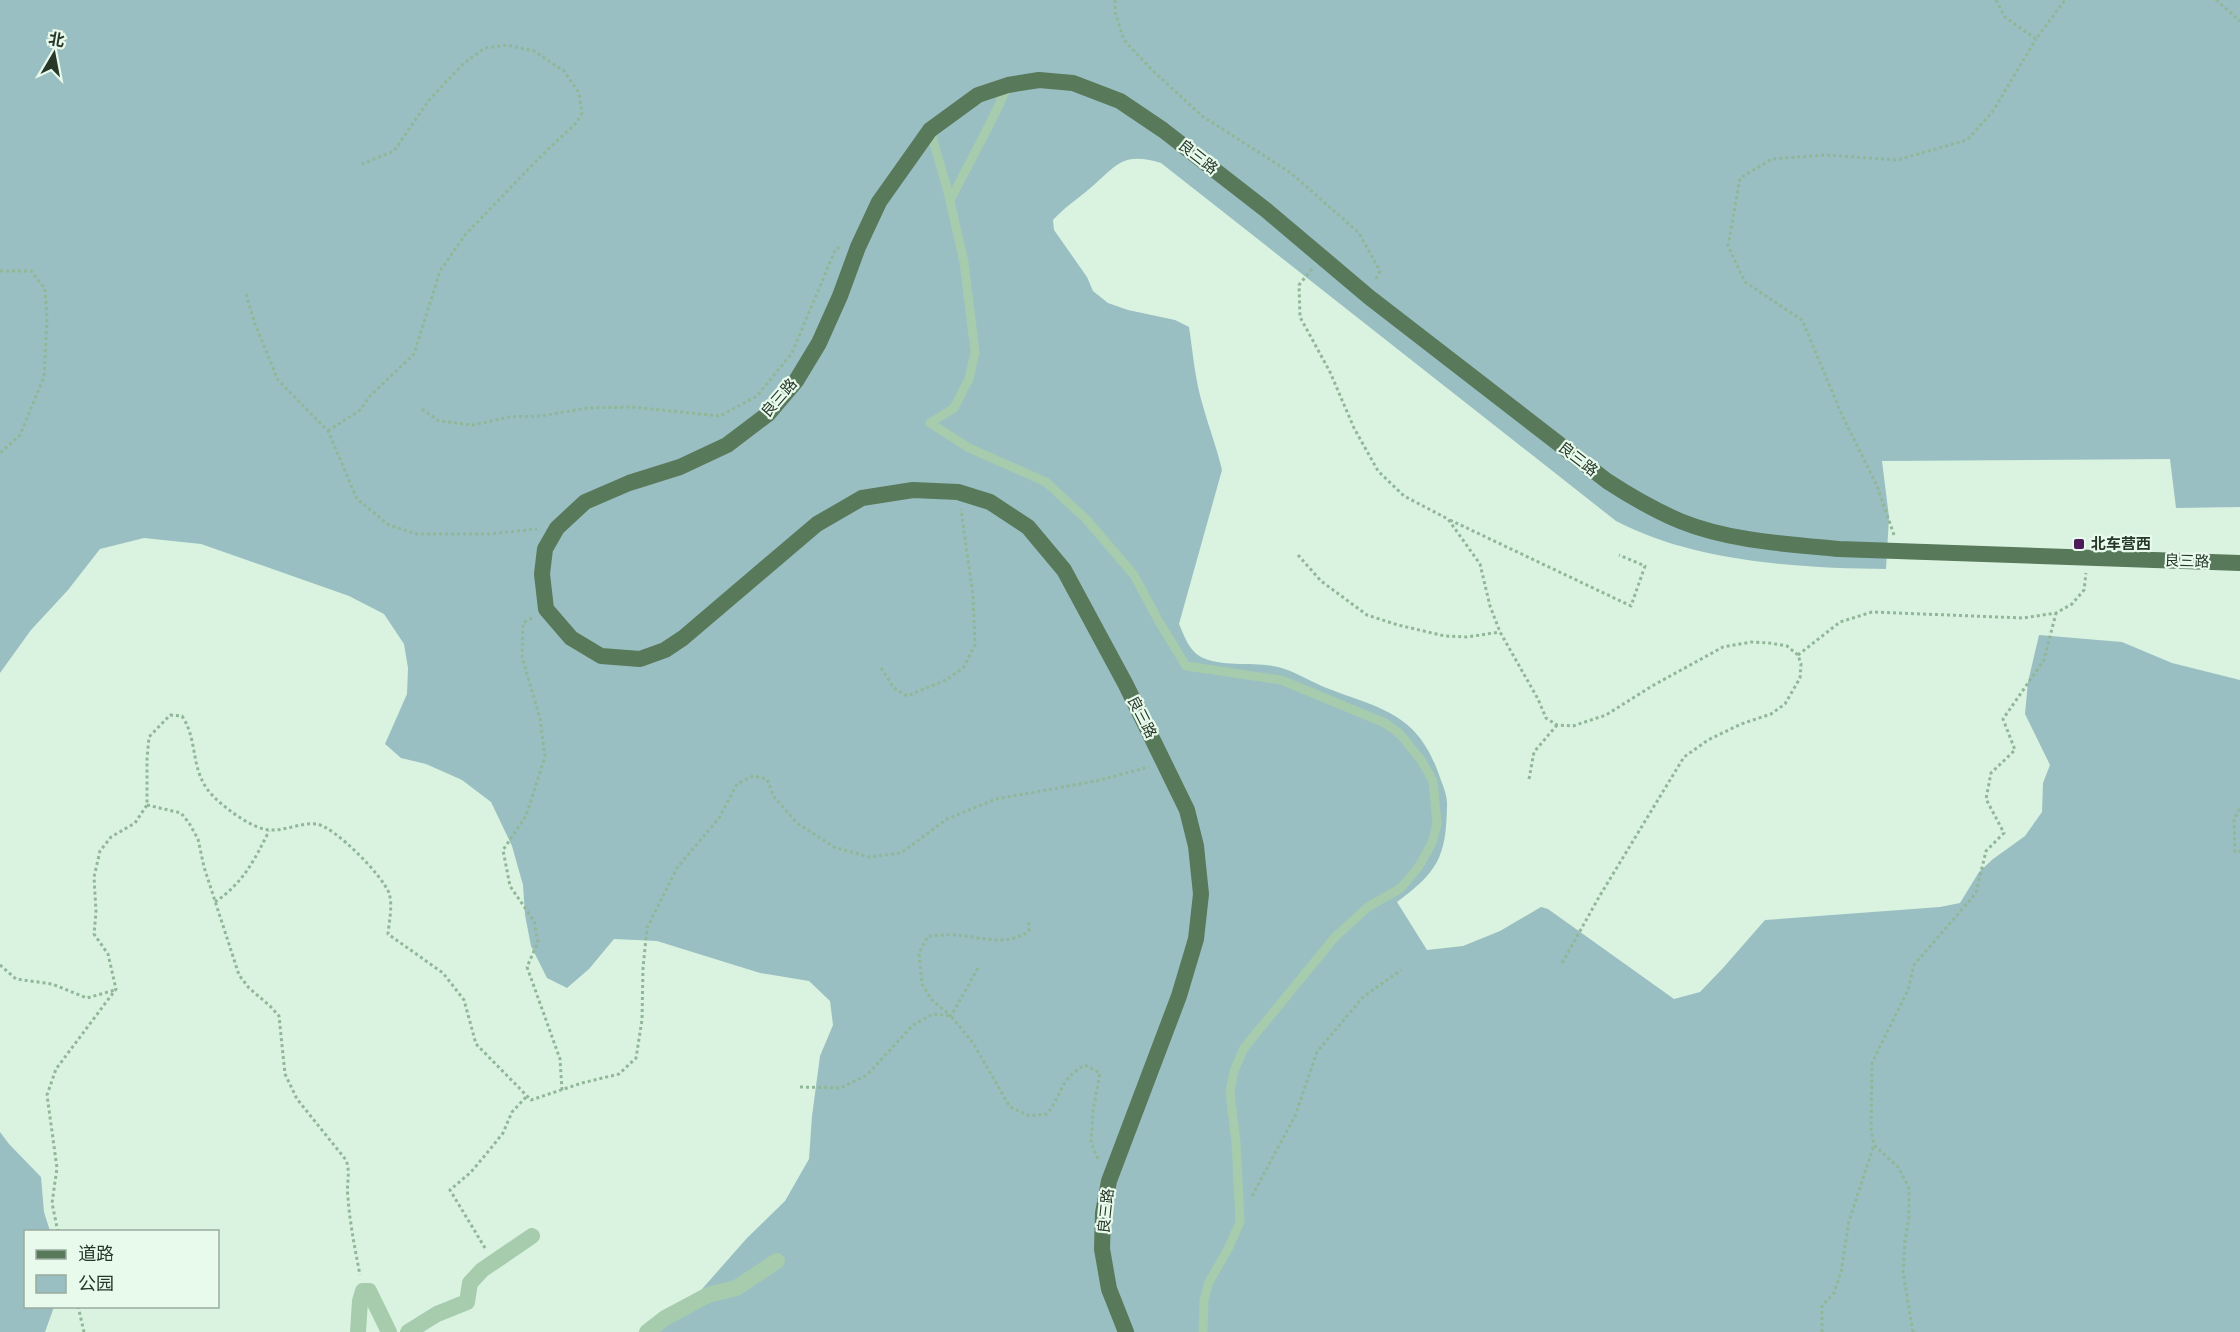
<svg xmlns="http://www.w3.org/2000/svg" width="2240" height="1332" viewBox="0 0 2240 1332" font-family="'Nunito Sans','Noto Sans SC',sans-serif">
  <rect width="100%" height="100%" fill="#daf3e1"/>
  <!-- green -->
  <path fill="#9abfc2" d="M0,0H2240V507L2176,508L2170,459L1882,461L1889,517L1886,569C1799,568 1694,562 1616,521L1161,163C1121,151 1117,166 1088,190C1076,200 1064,208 1053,220L1054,230L1087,277L1093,291L1108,303L1128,310L1175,320L1189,327C1193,353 1195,381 1203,406C1209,428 1217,448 1222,470L1179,624C1184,635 1189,651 1201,657C1224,668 1253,661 1278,667C1294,671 1308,680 1324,687C1377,708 1416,711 1438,772C1442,784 1448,795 1447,807C1446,858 1437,872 1397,902L1427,950L1463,946L1500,931L1541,907L1548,909L1674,999L1700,992L1723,968L1765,920L1940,907L1960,903L1979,872L1993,859L2025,836L2042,812L2043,783L2050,765L2025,714L2028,682L2039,635L2122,642L2172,663L2240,680V1332H656L680,1314L747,1238L785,1201L809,1159L812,1116L820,1056L833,1025L830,1001L809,981L760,973L657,941L614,939L589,969L567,988L547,978L531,946L525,915L523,885L512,846L491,802L462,780L426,764L401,758L385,744L407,694L408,668L404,644L384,614L349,596L201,544L144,538L100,549L68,590L31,630L0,673Z
    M0,1132L9,1144L41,1177L44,1212L50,1231L26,1232V1306L54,1307L45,1332H0Z"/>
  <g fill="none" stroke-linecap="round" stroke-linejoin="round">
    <!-- path -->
    <path stroke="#90b797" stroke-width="3" stroke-dasharray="3 3" stroke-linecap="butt" d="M1115,0V12L1124,40L1151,69L1202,116L1291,173L1359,233L1380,271L1375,281
      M1996,0L2005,17L2036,39L2065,0
      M2216,0L2240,21
      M1312,269L1299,285L1300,317L1330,372L1354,428L1378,471L1404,496L1448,519L1480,564L1490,606L1500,632L1538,699L1546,718L1557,725L1573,726L1606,715L1652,686L1723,647L1751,642L1769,643L1787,646L1798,655L1801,664L1800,678L1785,704L1771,714L1741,724L1708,740L1684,757L1599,897L1561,965
      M0,271H31L45,289L47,319L44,377L20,435L0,453
      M246,294L255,324L278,380L328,431L357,499L389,525L417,534H489L537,529
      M422,409L439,421L473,425L509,417L541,416L587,408L632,407L720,416L757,396L792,353L836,248H841
      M328,431L360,410L370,396L414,354L440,271L465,235L540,157L577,122L582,113L579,93L564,71L534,51L507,45L485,48L464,63L429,100L394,151L362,164
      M1450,520L1631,606L1645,566L1619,555
      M1894,535L1877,486L1842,415L1802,320L1745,282L1728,246L1740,178L1772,159L1825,155L1897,160L1967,140L1993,111L2036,39
      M1298,555L1321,581L1367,615L1398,625L1445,636L1467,637L1500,632
      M532,618L523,623L522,657L540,718L545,757L526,816L503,850L510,886L534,921L538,942L527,967L560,1059L562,1090
      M1798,655L1840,622L1872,612L2023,618L2056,613L2072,604L2084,590L2086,573
      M881,668L894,688L907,696L946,680L963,668L975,645L973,596L961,509
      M1529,779L1534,752L1557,725
      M147,805L181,813L189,823L198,839L204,867L239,975L249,988L270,1006L279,1016L285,1074L297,1099L346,1160C351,1173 346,1184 348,1198C350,1224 355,1249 360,1275
      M2240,809L2234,819L2235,852L2240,851
      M215,902C243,883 254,861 269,831
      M0,965L16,979L52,984L87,998L115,990
      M978,968L951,1016L931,999L922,984L919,953L928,936C937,936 947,934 956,935C981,937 1007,947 1029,931V919
      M800,1087L840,1088L867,1075L913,1025L933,1014L951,1016L973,1043L1010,1107L1030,1116L1047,1114C1063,1094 1059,1079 1085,1065L1100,1073L1093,1111L1091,1143L1099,1161
      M1252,1196L1295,1116L1317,1052L1363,997L1401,970
      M58,1232L52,1203L57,1168L47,1095L56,1069L116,989L108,954L94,934L96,912L94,877L100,851L111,837L135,823L147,805V759L149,737L170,715L182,716C200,743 188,773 216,799C228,810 254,830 271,830C285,831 302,822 317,824C336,828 382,875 389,893C393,905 389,922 388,934L443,973L464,1000L476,1044L531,1100L582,1083L619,1074L636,1058L642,1020L643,968L647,928L677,868L719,818L737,784L753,776L767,779L774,797L797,823L834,847L869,857L901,853L947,819L996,799L1096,781L1149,767
      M485,1248L450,1190L471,1172L487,1153L503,1133L512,1112L527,1096
      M78,1306L84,1332
      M1822,1332V1306L1834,1293L1841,1272L1849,1221L1874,1145
      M1913,1332L1903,1272L1905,1241L1909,1217V1188L1898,1167L1874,1145L1871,1129L1872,1063L1908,990L1914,965L1976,893L1986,851L2004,833L1986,799L1991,773L2015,750L2003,719L2044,660L2056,613"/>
    <!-- service -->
    <path stroke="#a6cbad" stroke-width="9" d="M930,130L947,188L964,262L975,352L969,379L954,408L930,423L969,448L1046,482L1086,519L1134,575L1158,620L1186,666L1281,680L1385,723L1400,734L1421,760L1433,781L1437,824L1432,843L1419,866L1401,888L1368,907L1335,937L1244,1048L1234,1071L1230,1092L1236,1142L1240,1222L1228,1249L1209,1282L1204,1300L1203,1332
      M950,201C969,162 991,125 1008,85"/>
    <!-- minor -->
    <path stroke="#a6cbad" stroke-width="16" d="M358,1332L360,1301L363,1291H369L389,1332
      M408,1332L437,1314L467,1302L470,1283L482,1270L532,1236
      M647,1332L665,1318L708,1295L736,1288L777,1261"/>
    <!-- primary -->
    <path stroke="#58795a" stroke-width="16" d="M1126,1332L1109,1289L1102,1249L1103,1213L1109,1181L1179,996L1196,939L1201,894L1196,846L1187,810L1126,685L1064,570L1028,527L990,502L958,492L913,490L862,498L817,524L683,638L665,650L640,659L601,656L571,638L546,609L542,574L545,549L557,528L585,502L629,483L680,467L727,445L768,414L796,381L819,343L840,296L858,247L879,202L930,130L978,95L1008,85L1039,80L1073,83L1120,101L1163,130L1266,210L1369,297L1607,481C1630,496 1654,510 1680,521C1729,541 1786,544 1839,549L2240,563"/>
  </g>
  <!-- markers -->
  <rect fill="#4e1b5a" stroke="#e7faec" stroke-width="2" x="2073" y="538" width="12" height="12" rx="3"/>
  <g text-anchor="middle" stroke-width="4.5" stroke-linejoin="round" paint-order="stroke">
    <!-- street labels -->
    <g font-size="15" fill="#273728" stroke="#e7faec">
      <text transform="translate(1198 157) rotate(38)" y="5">良三路</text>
      <text transform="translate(779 398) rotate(-49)" y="5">良三路</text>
      <text transform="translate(1578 459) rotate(38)" y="5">良三路</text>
      <text transform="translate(2187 561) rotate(2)" y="5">良三路</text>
      <text transform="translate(1142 717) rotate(63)" y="5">良三路</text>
      <text transform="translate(1106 1211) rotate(-84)" y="5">良三路</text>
    </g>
    <!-- poi labels -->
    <g font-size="15" font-weight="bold" fill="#273728" stroke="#e7faec" text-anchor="start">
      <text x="2091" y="549">北车营西</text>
    </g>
  </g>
  <!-- legend -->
  <rect x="24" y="1230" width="195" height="78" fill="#e7faec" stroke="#9aac9e" stroke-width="1.5"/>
  <rect x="36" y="1250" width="30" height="9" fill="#58795a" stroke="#9aac9e" stroke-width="1.5"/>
  <text x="78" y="1260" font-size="18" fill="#273728">道路</text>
  <rect x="36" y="1275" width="30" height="18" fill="#9abfc2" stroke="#9aac9e" stroke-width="1.5"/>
  <text x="78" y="1290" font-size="18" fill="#273728">公园</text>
  <!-- north arrow -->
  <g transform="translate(54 54) rotate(10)" stroke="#e7faec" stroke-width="4.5" paint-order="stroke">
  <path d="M0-4.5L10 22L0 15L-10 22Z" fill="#273728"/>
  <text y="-9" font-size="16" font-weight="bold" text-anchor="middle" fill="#273728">北</text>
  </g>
</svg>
